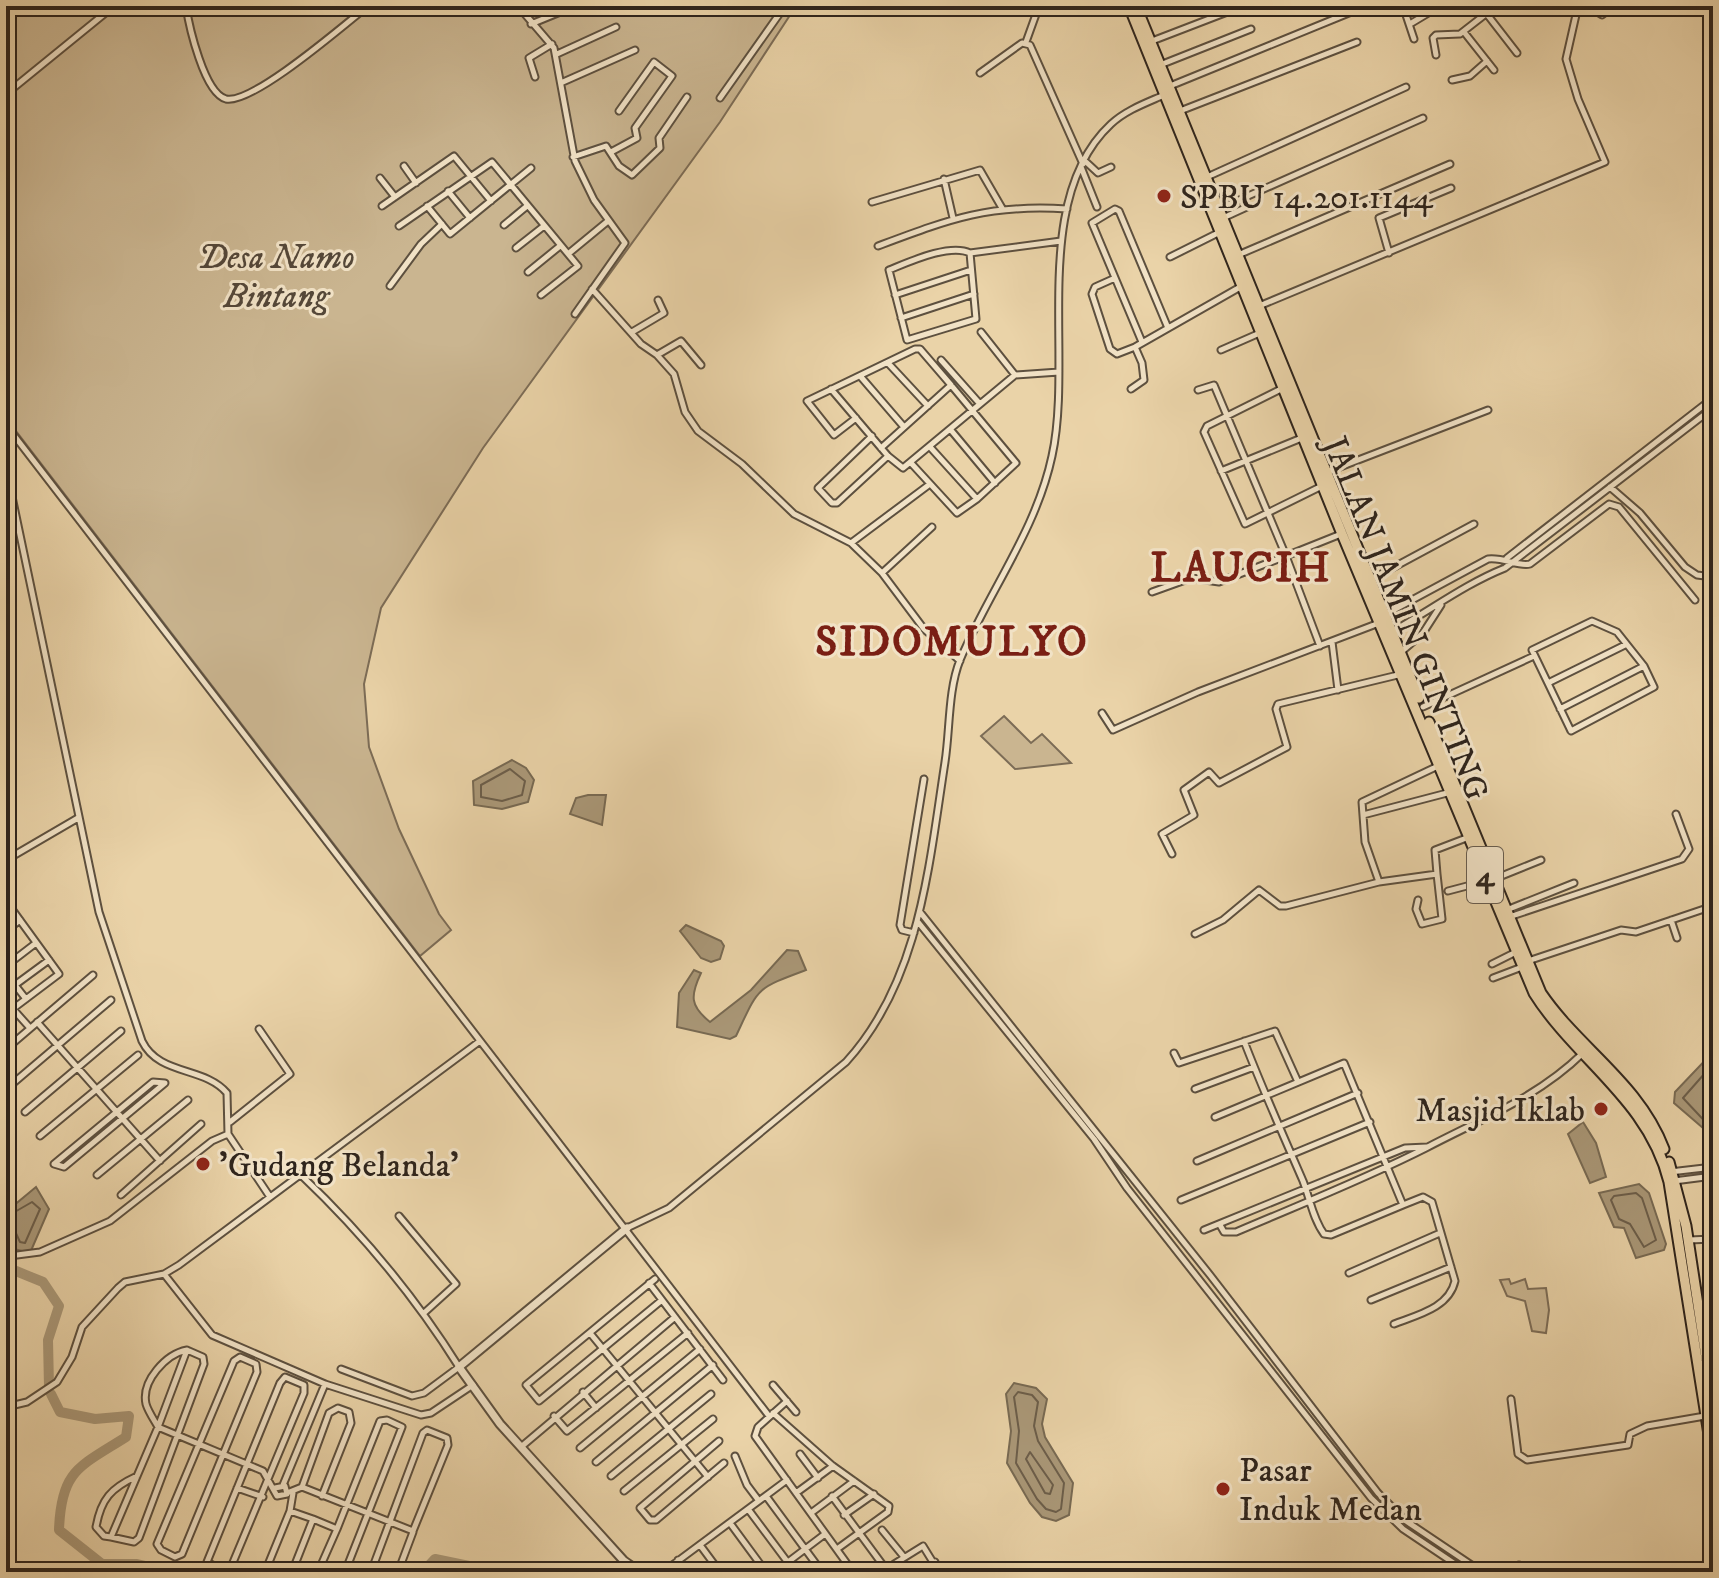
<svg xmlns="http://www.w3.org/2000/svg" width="1719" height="1578" viewBox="0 0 1719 1578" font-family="'IM FELL DW Pica',serif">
  <rect width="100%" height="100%" fill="#ead3a8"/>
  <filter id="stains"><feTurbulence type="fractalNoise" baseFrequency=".0025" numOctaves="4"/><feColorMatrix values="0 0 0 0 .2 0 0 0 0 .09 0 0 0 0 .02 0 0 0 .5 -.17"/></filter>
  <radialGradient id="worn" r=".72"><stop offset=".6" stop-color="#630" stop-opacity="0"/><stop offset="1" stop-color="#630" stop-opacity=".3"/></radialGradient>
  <!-- green -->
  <path fill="#cab590" stroke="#7c6c56" stroke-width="2" d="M6,6H796L720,122L483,448L381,608L364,684L369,747L399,829L439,914L451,930L420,956L6,418Z
    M1004,716L1031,743L1042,734L1071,763L1015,769L981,736Z
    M1509,1279L1511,1284L1525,1279L1528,1289L1546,1288L1549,1310L1546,1333L1532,1331L1525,1301L1507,1296L1500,1280Z"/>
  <!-- water -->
  <path fill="#aa9878" stroke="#786a53" stroke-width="2" d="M512,760L526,768L534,780L528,802L502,809L474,805L473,781Z
    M588,795H606L602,825L570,814L576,798Z
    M686,925L721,941L724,946L720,959L711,962L701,958L680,931Z
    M787,950L798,951L806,970C755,989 759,987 736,1036L730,1039L677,1027L679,993L694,970L701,973C690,996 690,1006 710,1022L751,990Z
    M1713,1052V1138L1706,1139L1703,1128L1674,1103L1675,1092Z
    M1583,1122L1596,1143L1606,1177L1590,1183L1568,1134Z
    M1639,1184L1649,1193L1666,1244L1664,1250L1636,1258L1624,1228L1614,1227L1599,1193Z
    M36,1187L49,1209L30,1253L14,1249L6,1212Z
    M1014,1383L1036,1388L1047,1399L1042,1424L1045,1437L1073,1483L1069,1515L1056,1521L1042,1517L1030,1503L1007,1463L1011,1431L1006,1394Z"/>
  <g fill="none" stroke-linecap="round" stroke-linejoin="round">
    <!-- shore -->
    <path stroke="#6c5e4a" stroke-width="2" d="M510,769L525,781L522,795L502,801L481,797V785Z
      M1713,1064L1683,1098L1713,1130
      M1636,1193L1642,1198L1656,1240L1644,1247L1630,1224L1619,1219L1611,1200L1614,1196Z
      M6,1217L32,1202L40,1209L25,1243L20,1242L14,1229L6,1227
      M1018,1392L1032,1395L1038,1402L1034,1426L1038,1441L1064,1483L1061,1509L1056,1512L1046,1509L1037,1499L1016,1463L1019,1431L1014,1397Z
      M1030,1452L1053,1485L1050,1494L1045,1493L1026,1459Z"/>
    <!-- river -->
    <path stroke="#aa9878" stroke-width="10" d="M6,1277L16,1271L43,1282L59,1306L48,1340L49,1387
      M51,1394L60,1412L95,1419L129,1416L126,1437C79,1467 61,1470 59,1530L102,1564H137L171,1572
      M423,1572L435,1559L469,1566L475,1572"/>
    <defs>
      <path id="minor" d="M186,6C189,26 204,93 226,99C252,105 344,25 368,6
        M518,6L554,48L575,161L594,200L625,243L575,314
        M737,6L744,12
        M1403,6L1414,39
        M1588,6L1602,15L1614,6
        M1630,6L1634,11L1642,6
        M1486,13L1517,53
        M531,24L575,6
        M1410,24L1440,6
        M1464,32L1494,70
        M1152,41L1243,6
        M1026,42L1039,6
        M557,54L616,27
        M1436,55L1433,38L1436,35L1460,34L1496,6
        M1160,65L1251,29
        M980,73L1022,43L1030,45L1083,164
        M535,77L529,58L552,44
        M1452,80L1470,76L1487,61
        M563,82L635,50
        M1170,86L1366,6
        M6,94L114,6
        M720,98L785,6
        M1180,111L1357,42
        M611,152L637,138L635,128L672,76L654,62L619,111
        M573,157L606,146L619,166L632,175L660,148L659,138L687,97
        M1085,161L1098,173L1111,167
        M404,166L416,183
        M1081,167L1097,207
        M1207,177L1406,87
        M380,178L395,197
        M944,179L953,218
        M448,191L470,218
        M872,202L980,170L1002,208
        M382,206L454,156L491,201
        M427,206L450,234L531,168
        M1219,209L1423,118
        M1223,218L1247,207
        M504,225L527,206
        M399,226L492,162L578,266L541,295
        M878,246C950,219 988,204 1067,209
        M516,248L544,226
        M970,253C950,243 909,262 889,270L907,340L976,319L970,253L1061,241
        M1389,253L1379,218L1451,188
        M568,254L608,221
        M1238,255L1450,164
        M1170,257L1220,232
        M528,272L560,246
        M1115,278L1095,287L1092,294L1110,349L1117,354L1135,347L1242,286
        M390,286L421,244L442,224
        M592,289L641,344L657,355L674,374L685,412L698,431L742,464L794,514L851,543L882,573L924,629L960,661
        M895,295L971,270
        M1259,306L1605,162L1578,99L1566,59L1578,6
        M901,318L974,294
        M632,332L664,313L658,300
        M981,332L1015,375
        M1142,342L1092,223L1115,209L1119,211L1168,328
        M1221,350L1262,332
        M657,355L681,341L701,365
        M941,360L980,404
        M888,363L928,406
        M861,377L904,427
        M1283,388L1207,426L1204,432L1245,524L1324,485
        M831,389L888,456L903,468L1015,375L1059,372
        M1131,389L1144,380L1142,363L1135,347
        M856,418L834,435L807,401L915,349H920L951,385
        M6,425L769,1416
        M950,429L995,483
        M872,436L818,488L832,503H837L888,456
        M881,448L951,385L1016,463L977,499
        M911,463L957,513L977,499L930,447
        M6,468L99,912L142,1041C159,1076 204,1066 227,1093L228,1134L270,1197
        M1221,471L1304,437
        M1327,472L1488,410
        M1610,487L1640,513L1685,567L1697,575L1713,577
        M851,543L930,484
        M1507,558L1713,398
        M882,573L932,527
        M1370,580L1474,524
        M1152,592L1191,578L1219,582L1286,556L1214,385L1198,390
        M1386,614L1488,559C1504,557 1518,567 1530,564L1609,504L1619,507L1695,600
        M1592,621L1617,632L1644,666L1654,687L1571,731L1532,650Z
        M1393,631C1431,610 1465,584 1505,568L1713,408
        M1332,642L1338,690
        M1320,646L1286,556L1341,534
        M1401,652L1423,633L1441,605
        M1548,683L1625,645
        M1423,707L1534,656
        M1560,709L1644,666
        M1102,713L1113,730L1198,692L1379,623
        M1363,815L1451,792
        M1172,854L1162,834L1194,815L1184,790L1209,772L1219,783L1287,747L1276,709L1278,704L1402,674
        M6,860L78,818
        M1494,879L1541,860
        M1379,882L1365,842L1362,802L1438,766
        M1448,891L1486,881
        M1418,900L1416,909L1422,924L1442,919L1437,874
        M6,901L59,974L6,1014
        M1504,911L1574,883
        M920,912L1210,1275L1378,1493L1406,1521L1482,1572
        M1509,917L1682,859L1689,849L1676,814
        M1671,920L1677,938
        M918,922L1094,1139L1127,1188L1371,1498L1403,1529L1467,1572
        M6,931L20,920
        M914,933L902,930L900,925L924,779
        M1195,934L1223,920L1259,890L1280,906H1286L1379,882L1437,874L1435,850L1469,837
        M1528,961L1621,930L1636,932L1713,906
        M1492,964L1516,952
        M6,966L36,943
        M6,973L15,985L49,960
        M1493,978L1522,967
        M15,985L26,999
        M13,1009L30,1028
        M37,1022L160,1161
        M6,1049L93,975
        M1174,1053L1179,1063L1275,1031L1298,1082
        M153,1082L165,1083L64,1167L54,1164Z
        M11,1085L111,1000
        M1195,1089L1254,1067
        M25,1112L121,1031
        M1215,1117L1344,1063L1403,1205L1331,1235L1324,1234C1313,1219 1310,1199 1303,1181C1283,1135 1262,1088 1244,1041
        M230,1122L290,1074L259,1029
        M40,1136L138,1055
        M1197,1161L1358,1093
        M1670,1172L1713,1167
        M97,1175L188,1100
        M301,1175C362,1233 414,1295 459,1367L424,1393L412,1396L341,1369
        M1674,1181L1713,1176
        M121,1195L201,1124
        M1181,1200L1370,1122
        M399,1216L456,1284L424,1313
        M1220,1225L1224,1232H1236C1299,1205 1365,1179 1426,1148C1481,1119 1537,1098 1583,1053
        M627,1228L669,1208L846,1062C920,981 929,865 945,762C950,730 948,690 960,660C989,591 1036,531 1052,456C1074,357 1029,200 1111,124C1126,110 1146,103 1164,95
        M1204,1230L1405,1148L1427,1147
        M1689,1240L1713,1239
        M17,1255L40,1252L110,1221L212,1141L228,1134
        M1349,1273L1440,1233
        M164,1274L212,1335L325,1384
        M655,1279L526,1385L539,1401L662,1300
        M649,1283L723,1380
        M1371,1300L1451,1267
        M1394,1324C1417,1315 1449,1308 1455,1281L1432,1202L1423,1197L1403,1205
        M590,1333L708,1477
        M187,1350L158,1427C154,1420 148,1411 146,1404C141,1381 166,1354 187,1350Z
        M240,1357L256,1364L257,1372L182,1554L175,1557L161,1550L157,1544L234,1361Z
        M773,1385L796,1412
        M583,1392L596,1408
        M1511,1399L1518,1454L1527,1460L1628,1445L1630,1434L1647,1426L1705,1416
        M787,1401L758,1427L755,1436L853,1572
        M6,1407L27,1402L57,1382L72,1357L82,1327L118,1288L125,1282L164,1274L179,1265L480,1041
        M773,1413L833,1466L889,1506L888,1512L837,1549
        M554,1416L567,1431L688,1333
        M719,1441L640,1508L650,1520H656L724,1463
        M521,1447L675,1317
        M580,1448L700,1349
        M800,1454L818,1478
        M735,1456L747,1485L759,1501
        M596,1462L713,1365
        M137,1476C111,1488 101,1499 96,1527L104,1536L111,1537L158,1427L263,1471L277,1496L287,1494L285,1486L275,1488
        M611,1476L711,1394
        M283,1485L325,1384L421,1415L431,1413L473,1385
        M302,1487L329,1413L338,1408L349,1412L351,1423L322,1496
        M237,1488L263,1497
        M624,1491L713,1419
        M287,1493L302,1487L413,1531L448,1445L447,1438L427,1430L423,1433L371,1572
        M796,1493L833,1466
        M766,1496L822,1572
        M832,1496L888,1572
        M748,1509L795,1572
        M290,1511L313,1519L292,1572
        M811,1513L854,1481
        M844,1515L874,1494
        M313,1519L337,1529L380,1421L387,1420L402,1427L345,1572
        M730,1523L766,1572
        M882,1530L904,1557
        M111,1537L134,1542L139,1538L204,1364L203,1357L187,1350
        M700,1545L720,1572
        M678,1560L688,1572
        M788,1562L825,1534
        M894,1564L923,1546L939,1572
        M1519,1565L1536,1572
        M960,1571L963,1572
        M225,1572L207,1562L280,1383L285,1377L304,1385V1393L229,1572
        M265,1572L290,1511L293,1493
        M318,1572L337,1529
        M398,1572L413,1532
        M663,1572L787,1480
        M922,1572L935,1562
        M1709,1572L1713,1570"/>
      <path id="tertiary" d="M627,1228L459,1367L500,1424L624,1561L640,1572"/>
      <path id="trunk" d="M1129,6L1342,534L1534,993C1576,1060 1649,1100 1669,1182L1713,1460
        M1136,6L1419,698
        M1429,722L1541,993C1579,1049 1639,1083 1664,1149
        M1669,1162L1686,1226L1713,1403"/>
    </defs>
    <!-- minor casing -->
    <use href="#minor" stroke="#5d503f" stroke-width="9"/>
    <!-- tertiary casing -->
    <use href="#tertiary" stroke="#5d503f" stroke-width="11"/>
    <!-- trunk casing -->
    <use href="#trunk" stroke="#2e241c" stroke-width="13"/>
    <!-- minor -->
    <use href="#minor" stroke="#f1e2c6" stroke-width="5"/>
    <!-- tertiary -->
    <use href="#tertiary" stroke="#f1e2c6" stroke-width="7"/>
    <!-- trunk -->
    <use href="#trunk" stroke="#ead3a8" stroke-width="9"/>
  </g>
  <!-- markers -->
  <g fill="#8f2418" stroke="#f1e2c6" stroke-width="3">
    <circle cx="1164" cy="196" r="8"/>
    <circle cx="1601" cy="1109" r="8"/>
    <circle cx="203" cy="1164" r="8"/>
    <circle cx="1223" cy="1489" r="8"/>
  </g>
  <g text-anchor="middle" stroke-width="6" stroke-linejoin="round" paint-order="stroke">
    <!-- shield labels -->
    <rect fill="#f1e2c6" stroke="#685d4f" stroke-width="2" x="1467" y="847" width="36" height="56" rx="6"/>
    <g font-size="32" font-weight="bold" fill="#2e241c">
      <text x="1485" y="886">4</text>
    </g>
    <!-- poi labels -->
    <g font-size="34" fill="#2e241c" stroke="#f1e2c6" text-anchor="start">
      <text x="1180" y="208">SPBU 14.201.1144</text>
      <text x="1585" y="1121" text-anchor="end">Masjid Iklab</text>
      <text x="219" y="1176">'Gudang Belanda'</text>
      <text x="1239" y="1481">Pasar<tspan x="1239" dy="39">Induk Medan</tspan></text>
    </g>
    <!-- park labels -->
    <g font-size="34" font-style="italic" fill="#554839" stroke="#f1e2c6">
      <text x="276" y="268">Desa Namo<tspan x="276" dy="39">Bintang</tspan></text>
    </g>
    <!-- street labels -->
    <g font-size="34" fill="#2e241c" stroke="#f1e2c6">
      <text transform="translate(1407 618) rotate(68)" y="12">JALAN JAMIN GINTING</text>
    </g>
    <!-- district labels -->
    <g font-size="42" font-weight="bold" letter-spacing="2" fill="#7a1f14" stroke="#f1e2c6">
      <text x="1241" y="581">LAUCIH</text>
      <text x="952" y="655">SIDOMULYO</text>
    </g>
  </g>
  <!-- margin -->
  <rect width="1719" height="1578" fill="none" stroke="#ead3a8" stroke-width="32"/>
  <rect x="8" y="8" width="1703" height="1562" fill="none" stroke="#2e241c" stroke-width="4"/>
  <rect x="16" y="16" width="1687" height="1546" fill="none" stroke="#2e241c" stroke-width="2"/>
  <rect width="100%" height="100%" filter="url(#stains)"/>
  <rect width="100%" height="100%" fill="url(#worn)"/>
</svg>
